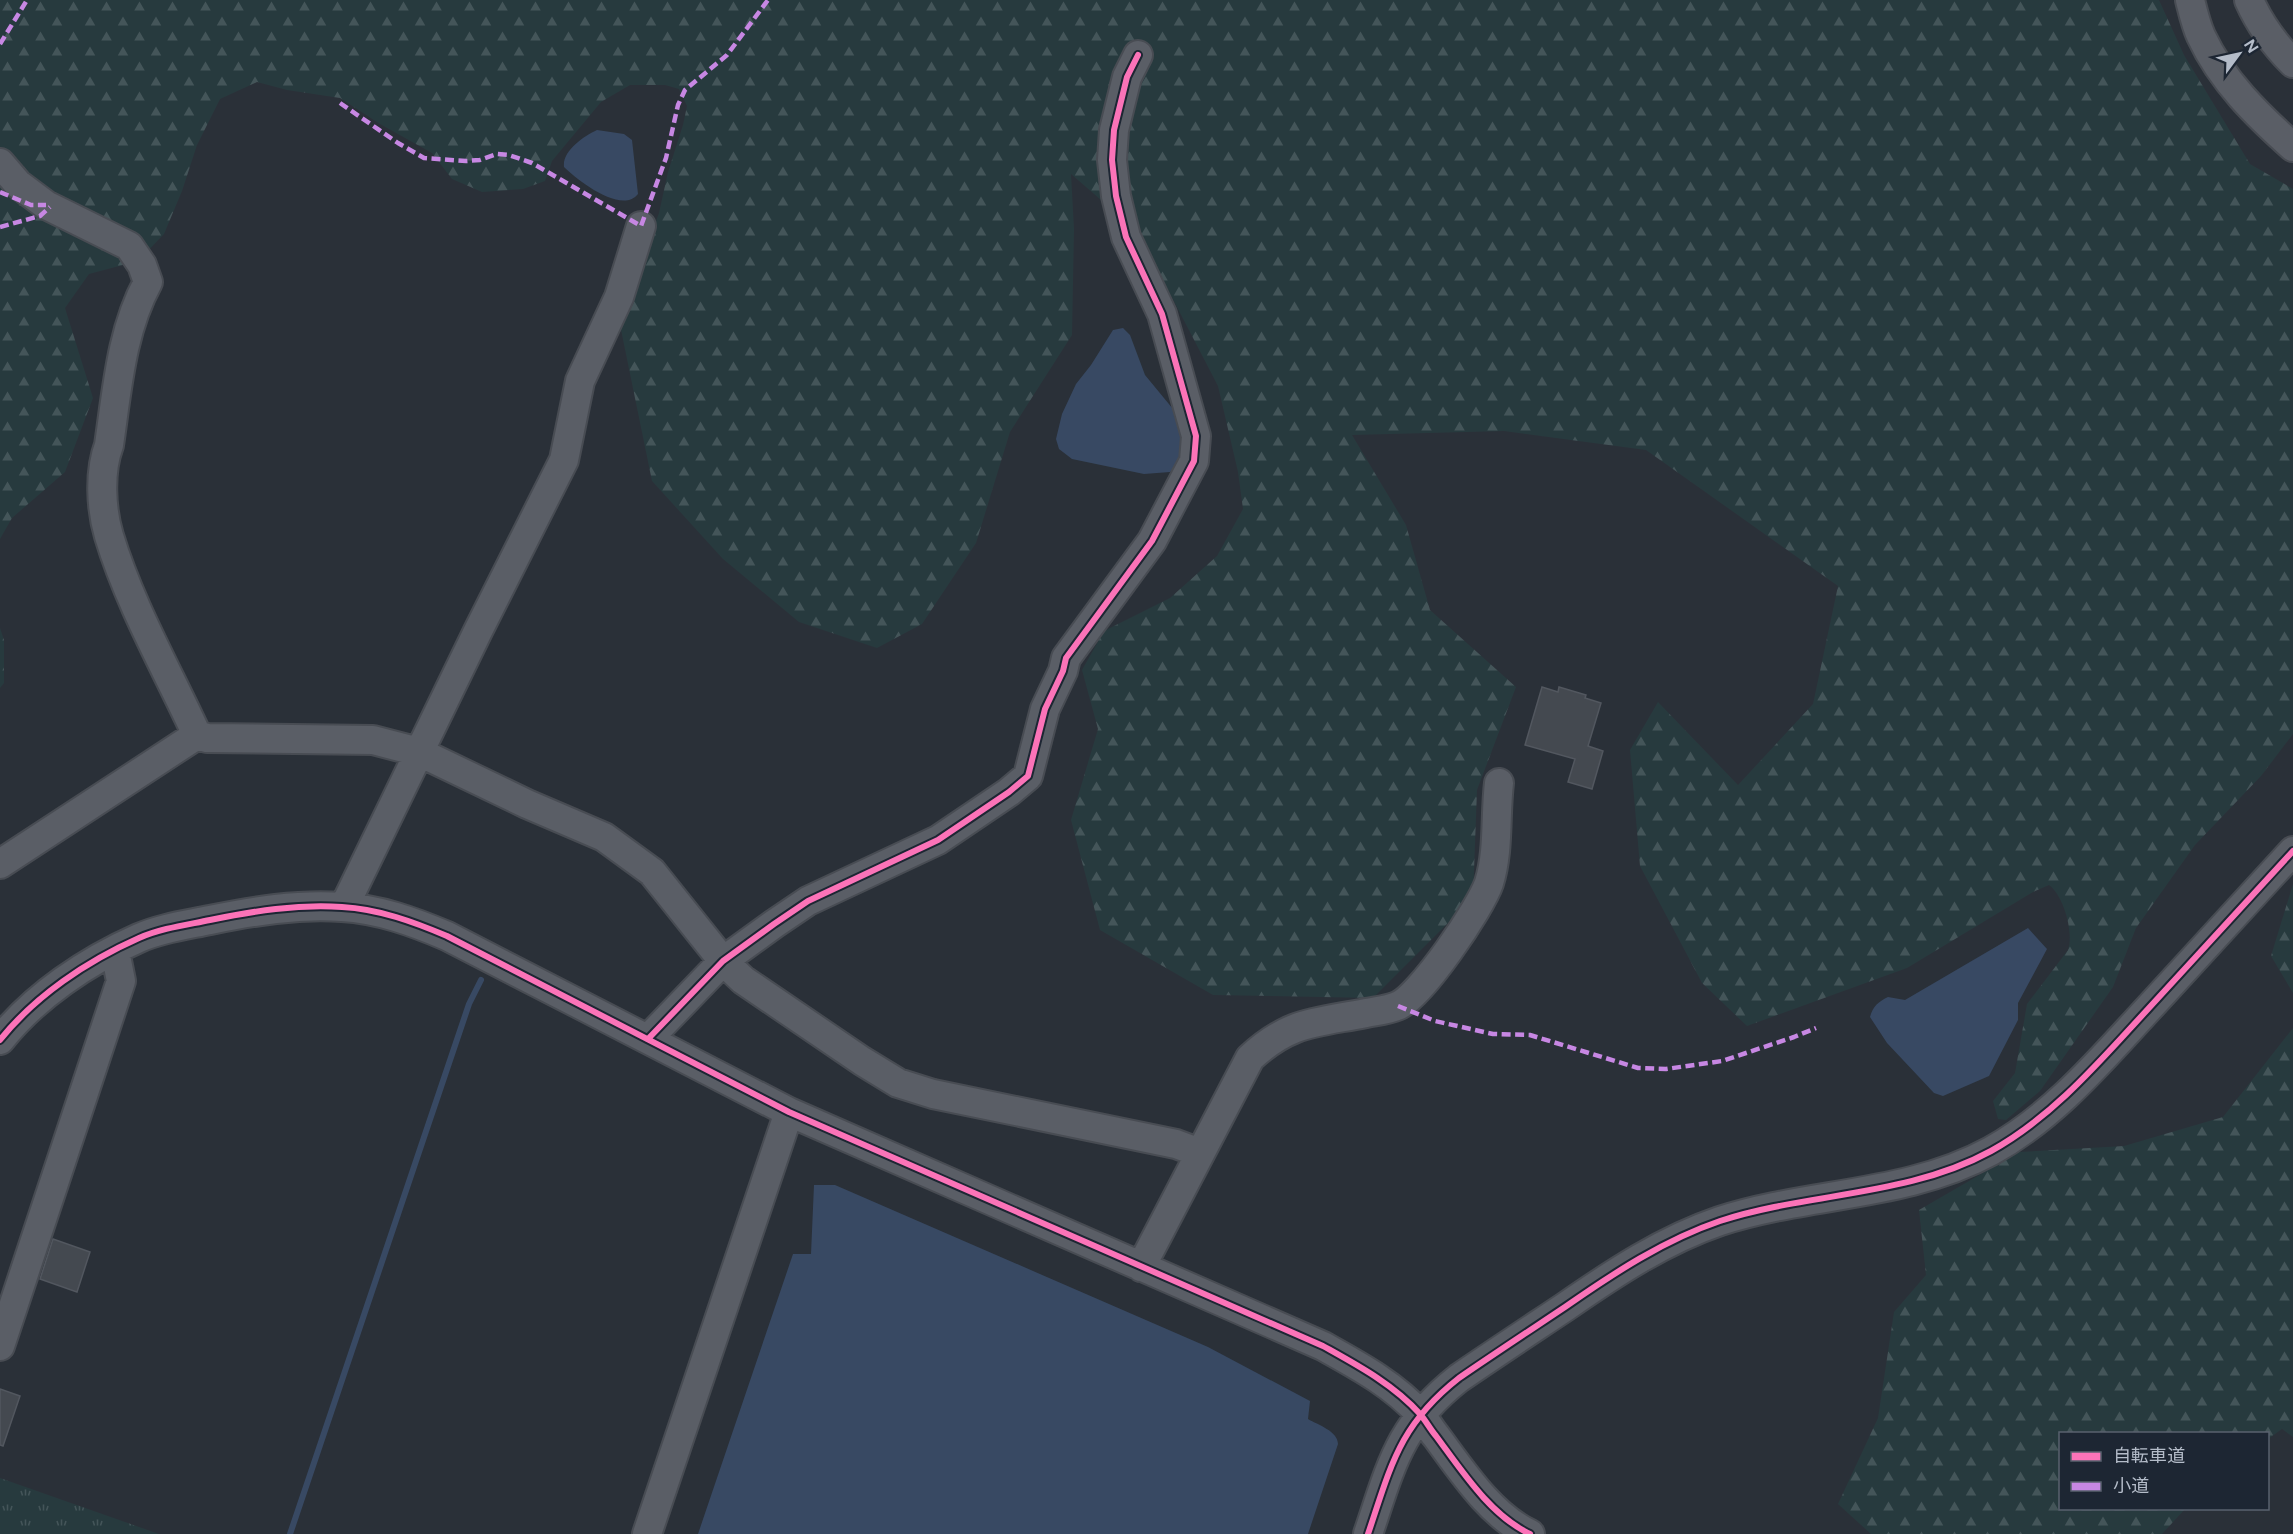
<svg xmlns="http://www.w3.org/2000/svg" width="2293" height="1534" viewBox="0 0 2293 1534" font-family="Figtree,'Noto Sans JP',sans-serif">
  <defs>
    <pattern id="grass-tufts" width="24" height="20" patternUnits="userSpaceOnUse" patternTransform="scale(1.5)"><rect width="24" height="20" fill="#273a3e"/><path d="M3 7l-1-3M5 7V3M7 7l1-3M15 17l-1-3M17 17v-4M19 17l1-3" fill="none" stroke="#445559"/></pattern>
    <pattern id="forest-firs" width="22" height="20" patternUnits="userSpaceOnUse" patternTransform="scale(1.5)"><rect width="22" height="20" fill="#273a3e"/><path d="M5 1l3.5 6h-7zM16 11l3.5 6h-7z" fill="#445559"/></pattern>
  </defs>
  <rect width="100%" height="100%" fill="#2a3038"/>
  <!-- grass -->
  <path fill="url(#grass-tufts)" d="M0,1478L159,1534H0Z"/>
  <!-- forest -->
  <path fill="url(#forest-firs)" d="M0,0H2159L2184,55L2250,164L2293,189V734L2261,776L2195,845L2136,928L2113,987L2040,1091L2006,1120L1998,1119L1993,1101L2015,1073L2027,1004L2068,950C2074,933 2064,896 2049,885L2033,892L1907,968L1747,1026L1702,983L1640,866L1630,750L1658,702L1738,785L1813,704L1838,586L1646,450L1504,431L1352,435L1406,525L1430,610L1516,687L1477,790L1473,898L1373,998L1213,995L1100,930L1071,820L1098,729L1082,670L1104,631L1170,598L1217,556L1243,509L1238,472L1218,386L1138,232L1071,174L1074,229L1072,335L1010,432L976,543L922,624L877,648L799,622L723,559L652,481L619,320L659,213L668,172L683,125L687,106L679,89L665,85H630L601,102L552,161L545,181L523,189L482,192L452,179L432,153L380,124L340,98L287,90L257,82L220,99L197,145L182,191L164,234L138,261L89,274L65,308L93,398L65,472L12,518L0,539Z
    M0,628L4,640V683L0,688Z
    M2293,884V993L2271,956Z
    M2293,1028V1437L2282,1429L2268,1439V1434H2060V1508L2185,1509L2162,1534H1871L1838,1504L1878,1418L1894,1312L1926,1275L1919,1210L2019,1152L2124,1146L2223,1117Z"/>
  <!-- water -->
  <path fill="#384963" d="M597,130L624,134L632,140L638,194C622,215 577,180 564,167C562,151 584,136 597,130Z
    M1123,328L1130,335L1145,375L1173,409L1185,434V459L1170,472L1144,474L1072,459L1059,449L1056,439L1062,414L1076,384L1091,365L1113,330Z
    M2028,928L2047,949L2018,1003V1020L1989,1076L1943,1096L1934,1093L1887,1043L1870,1017C1873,1006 1878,1002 1888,997L1905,1000Z
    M814,1185H835L1208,1347L1310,1401L1308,1419C1318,1425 1338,1431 1338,1444L1308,1534H698L793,1254H811Z"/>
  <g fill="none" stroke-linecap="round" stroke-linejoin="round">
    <!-- stream -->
    <path stroke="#384963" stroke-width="6" d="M290,1534L469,1004L481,980"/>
  </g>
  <!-- building -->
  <path fill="#444950" stroke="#52575f" stroke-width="1.5" d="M1542,687L1558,692L1559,687L1586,695L1585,698L1601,703L1588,746L1603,751L1592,789L1568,782L1575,759L1525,745Z
    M53,1239L90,1252L77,1292L40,1279Z
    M0,1389L20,1396L3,1446L0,1445Z"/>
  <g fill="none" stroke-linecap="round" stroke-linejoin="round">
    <defs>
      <path id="minor" d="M2190,0C2193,12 2196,25 2201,36C2222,81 2257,115 2293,147
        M2249,0C2260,25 2274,44 2293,63
        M0,163L18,184L46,205L129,246L142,265L148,282C121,331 117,391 109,445C99,472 101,509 109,536C129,603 168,672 197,735
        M0,864L197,735L207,738L373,740L419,752L527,804L604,837L652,872L723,961L743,980L862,1061L898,1083L933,1094L1176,1144L1200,1153
        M344,907L478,631L564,460L580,381L619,297L641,226
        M648,1039L723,961L774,924L808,901L938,840L1009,792L1028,776L1045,709L1063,671L1066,658L1152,541L1194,461L1196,436L1162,314L1126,237L1116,196L1112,160L1114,130L1127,77L1138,55
        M0,1040C35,996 87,961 139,938C162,928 186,925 210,920C254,911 297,904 342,907C379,909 414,922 447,936L789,1112L1323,1346C1357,1365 1393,1384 1420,1414C1426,1421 1430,1429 1436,1436C1462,1471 1490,1515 1530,1534
        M1141,1267L1250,1058C1290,1021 1315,1023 1366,1013C1376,1011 1388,1010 1397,1006C1420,998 1481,907 1489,883C1499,851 1495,816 1499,783
        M0,1346L121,981L115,951
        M647,1534L789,1112
        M1368,1534C1391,1466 1399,1425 1459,1378C1494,1354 1529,1331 1565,1307C1614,1273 1664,1240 1720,1221C1809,1192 1907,1197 1991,1151C2054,1116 2100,1061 2148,1009C2197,956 2245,903 2293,851"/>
    </defs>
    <!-- minor casing -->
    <use href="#minor" stroke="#484c53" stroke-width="32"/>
    <!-- minor -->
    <use href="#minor" stroke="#5a5e66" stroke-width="28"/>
    <!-- quiet -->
    <path stroke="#c787e3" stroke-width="4.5" stroke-dasharray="9 4.5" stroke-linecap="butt" d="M0,44L27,0
      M340,103L398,143L424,158L466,161L480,160L497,154L509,155L532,163L641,226L666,158L678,105L685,90L727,55L768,0
      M0,192L31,205H46
      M0,227L40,216L50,207
      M1398,1006L1435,1021L1493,1034L1530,1035L1638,1068L1666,1069L1722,1061L1794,1037L1816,1028"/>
    <defs>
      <path id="cycleway" d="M648,1039L723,961L774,924L808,901L938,840L1009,792L1028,776L1045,709L1063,671L1066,658L1152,541L1194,461L1196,436L1162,314L1126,237L1116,196L1112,160L1114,130L1127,77L1138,55
        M0,1040C35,996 87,961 139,938C162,928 186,925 210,920C254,911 297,904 342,907C379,909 414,922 447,936L789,1112L1323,1346C1357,1365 1393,1384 1420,1414C1426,1421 1430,1429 1436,1436C1462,1471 1490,1515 1530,1534
        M1368,1534C1391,1466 1399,1425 1459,1378C1494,1354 1529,1331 1565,1307C1614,1273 1664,1240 1720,1221C1809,1192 1907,1197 1991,1151C2054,1116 2100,1061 2148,1009C2197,956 2245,903 2293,851"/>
    </defs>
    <!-- cycleway casing -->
    <use href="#cycleway" stroke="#1d2633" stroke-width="10"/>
    <!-- cycleway -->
    <use href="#cycleway" stroke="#fb73b8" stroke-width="6"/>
  </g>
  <!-- legend -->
  <rect x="2059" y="1432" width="210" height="78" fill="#1d2633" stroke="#59626f" stroke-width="1.5"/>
  <rect x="2071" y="1452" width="30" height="9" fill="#fb73b8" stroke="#59626f" stroke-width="1.5"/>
  <text x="2113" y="1462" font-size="18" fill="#b4bcc9">自転車道</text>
  <rect x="2071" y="1482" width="30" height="9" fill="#c787e3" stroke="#59626f" stroke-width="1.5"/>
  <text x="2113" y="1492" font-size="18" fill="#b4bcc9">小道</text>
  <!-- north arrow -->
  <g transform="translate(2239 54) rotate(57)" stroke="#1d2633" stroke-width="4.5" paint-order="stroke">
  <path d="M0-4.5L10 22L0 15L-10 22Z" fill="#b4bcc9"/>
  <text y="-9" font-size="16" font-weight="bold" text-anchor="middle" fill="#b4bcc9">N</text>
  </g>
</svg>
